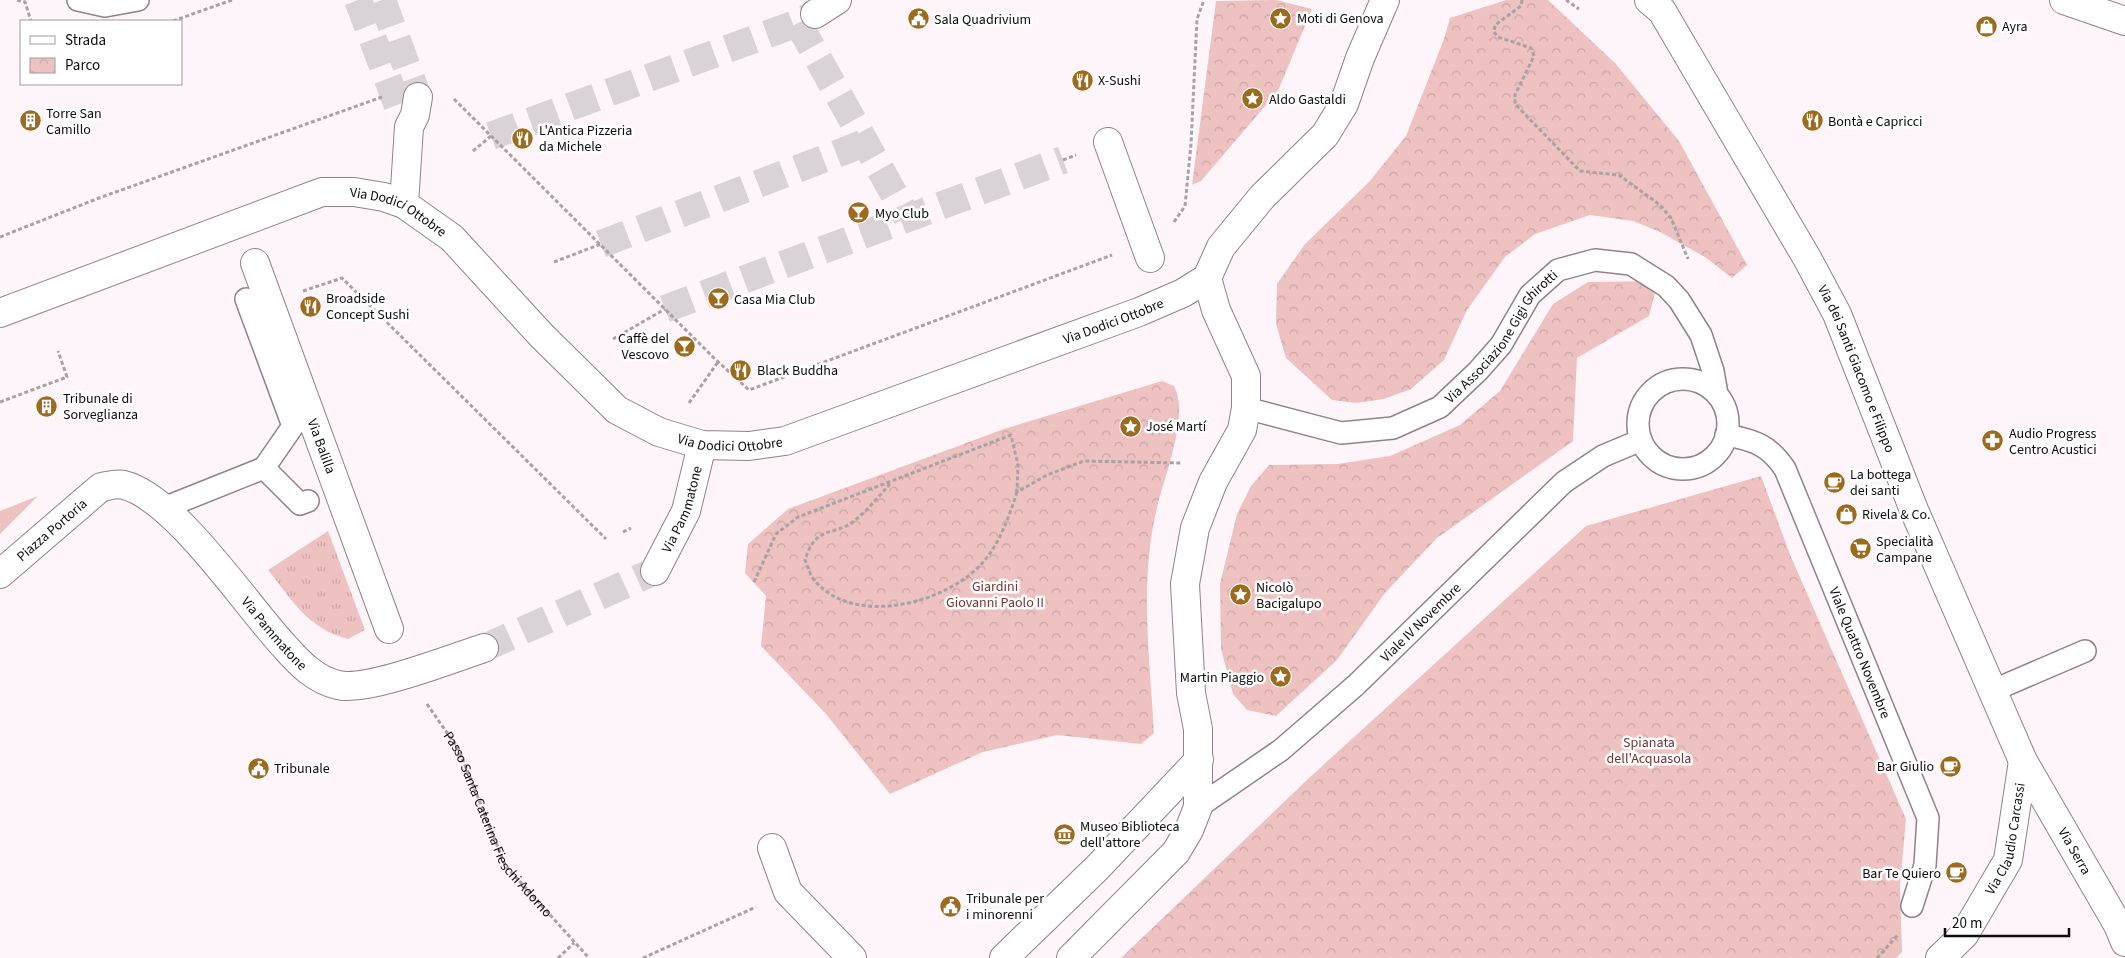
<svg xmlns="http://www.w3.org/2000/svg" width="2125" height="958" viewBox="0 0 2125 958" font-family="'Source Sans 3',sans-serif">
  <defs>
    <pattern id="grass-tufts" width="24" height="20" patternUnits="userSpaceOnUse" patternTransform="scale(1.25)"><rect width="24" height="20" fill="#edc2c1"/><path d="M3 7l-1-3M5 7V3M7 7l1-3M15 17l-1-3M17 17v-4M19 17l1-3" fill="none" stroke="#caa5a5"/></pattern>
    <pattern id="park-crowns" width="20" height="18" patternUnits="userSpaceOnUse" patternTransform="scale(1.25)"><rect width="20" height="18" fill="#edc2c1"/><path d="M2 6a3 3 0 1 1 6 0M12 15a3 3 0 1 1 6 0" fill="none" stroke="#caa5a5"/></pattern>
  </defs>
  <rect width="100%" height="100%" fill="#fdf5f9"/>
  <!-- grass -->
  <path fill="url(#grass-tufts)" d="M328,531L365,630L348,639C307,628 293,601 268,570Z"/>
  <!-- park -->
  <path fill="url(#park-crowns)" d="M1276,0L1312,9L1278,91L1201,181L1192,185L1216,1Z
    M1506,0H1548L1615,63L1679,141L1747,265L1732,278L1705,257L1660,232L1633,221L1590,215L1535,234L1505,257L1467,310L1444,360L1411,389L1384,399L1356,403L1332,400L1286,358L1276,324L1277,284L1305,244L1369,182L1406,136L1444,39L1450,18Z
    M1658,281L1649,316L1577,358L1573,441L1437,538L1385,593L1337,660L1276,716L1247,710L1233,694L1221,649L1220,584L1237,514L1251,486L1269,465L1337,464L1390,456L1460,425L1500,391L1553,304L1588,282Z
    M1162,381L1174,386C1190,416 1164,476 1157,508C1139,581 1150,658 1154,733L1141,744L1057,735L983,752L890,794L826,714L761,646L766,596L745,573L748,544L788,509L1004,429Z
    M1761,476L1791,557L1906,819L1900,885L1902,952L1896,958H1121L1309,778L1586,526Z"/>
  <!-- garden -->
  <path fill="#edc2c1" d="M38,496L0,534V511Z"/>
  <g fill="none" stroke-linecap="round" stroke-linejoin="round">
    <!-- pedestrian-tunnel -->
    <path stroke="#d9d2d6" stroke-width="28" stroke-dasharray="28 14" stroke-linecap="butt" d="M798,23L907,217
      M491,136L798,23L815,14
      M601,244L865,143
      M665,309L1063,160"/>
    <!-- minor-tunnel -->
    <path stroke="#d9d2d6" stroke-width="28" stroke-dasharray="28 14" stroke-linecap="butt" d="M358,0L398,106
      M382,0L418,97
      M484,648L655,571"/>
    <defs>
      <g id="service">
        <path d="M78,0L105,6L138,0"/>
        <circle cx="1683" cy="424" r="45"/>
        <path id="s2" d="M1246,408L1341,433L1393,428L1440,407L1478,371L1501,345L1530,295L1558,270L1595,260L1631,264L1666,286L1679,300L1701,335L1713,371L1717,394"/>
        <path id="s3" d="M1726,435C1754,440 1769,445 1785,469L1928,818L1925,865L1912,906"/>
        <path d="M264,468L300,504L308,501"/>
        <path d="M164,508L264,468L293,426L246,299"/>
        <path d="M1992,691L2085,651"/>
        <path id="s4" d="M1198,807L1281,750L1356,685L1564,482L1603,456L1641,440"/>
      </g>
      <g id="pedestrian">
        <path d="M815,14L837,0"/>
        <path d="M1108,142L1150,258"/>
        <path id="s5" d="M255,263L389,629"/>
      </g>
      <g id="minor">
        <path d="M404,204L409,127L415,115L418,97"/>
        <path id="s6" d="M655,571L686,511L702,445"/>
        <path id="s7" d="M0,574L101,487C108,486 117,483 124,485C176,498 248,608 286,648C300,664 316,680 338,685C367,692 453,658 484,648"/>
        <path d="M772,848L788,892L852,958"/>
        <path d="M1004,958L1097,868L1199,760"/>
        <path id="s8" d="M1940,958L1964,935L2008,860L2023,761"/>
      </g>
      <path id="tertiary" d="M1071,958L1176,852L1189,830L1198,807V729L1191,693L1185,584L1195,528L1213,482L1242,430L1246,408V376L1216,310L1207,278"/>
      <g id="secondary">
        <path id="s9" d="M1649,0L1662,11L1807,258L1837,314L1914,510L2023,761L2118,925L2125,942"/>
        <path d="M2064,0L2125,21"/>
        <path id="s10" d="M0,313L322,192H354L384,197L404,204L452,238L541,335L617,410L659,432L702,445L749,446L785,441L1139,312L1183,293L1207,278L1221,247L1262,197L1325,135L1344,104L1360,58L1385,0"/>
      </g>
    </defs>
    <!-- service casing -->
    <use href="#service" stroke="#92818a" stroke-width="24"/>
    <!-- pedestrian casing -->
    <use href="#pedestrian" stroke="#92818a" stroke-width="30"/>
    <!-- minor casing -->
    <use href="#minor" stroke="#92818a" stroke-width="30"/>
    <!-- tertiary casing -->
    <use href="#tertiary" stroke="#92818a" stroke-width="30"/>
    <!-- secondary casing -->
    <use href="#secondary" stroke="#92818a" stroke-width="30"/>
    <!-- path -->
    <g stroke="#a8a2a5" stroke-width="3" stroke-dasharray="4 2.5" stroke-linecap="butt">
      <path d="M17,0L25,2L31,21"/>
      <path d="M1522,0L1521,6L1495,25L1494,32L1498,37L1531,48L1534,56L1515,95V104L1580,171L1619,175L1660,205L1671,218L1688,259"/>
      <path d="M1566,0L1579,9"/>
      <path d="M173,21L232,0"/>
      <path d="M454,99L714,358L749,390L1112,255"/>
      <path d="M473,151L491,136"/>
      <path d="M1063,160L1076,155"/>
      <path d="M1174,222L1185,206L1191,144L1197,19L1204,0"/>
      <path d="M0,237L99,198L382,97"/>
      <path d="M554,262L601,244"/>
      <path d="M303,291L342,278L606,539"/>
      <path d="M613,339L665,309"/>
      <path d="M0,402L67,377L58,351"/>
      <path d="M689,403L718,362"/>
      <path d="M890,484C879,496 867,511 854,521C834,537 816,524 805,560C808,566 810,576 815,581C855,628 949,603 984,561C1001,541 1009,516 1017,492"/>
      <path d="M623,532L631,528"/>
      <path d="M754,582L776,534L798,517L1011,435L1018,465L1017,492L1047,475L1084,461L1181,463"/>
      <path id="s1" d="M427,704L459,750L505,865L589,958"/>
      <path d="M558,958L574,943"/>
      <path d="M643,958L756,907"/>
      <path d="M1877,958L1898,935"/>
    </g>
    <!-- service -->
    <use href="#service" stroke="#fff" stroke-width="21"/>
    <!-- pedestrian -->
    <use href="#pedestrian" stroke="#fff" stroke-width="28"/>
    <!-- minor -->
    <use href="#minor" stroke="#fff" stroke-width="28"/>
    <!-- tertiary -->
    <use href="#tertiary" stroke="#fff" stroke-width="28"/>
    <!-- secondary -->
    <use href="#secondary" stroke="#fff" stroke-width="28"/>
  </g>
  <!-- icons -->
  <defs>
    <symbol id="sight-disc" viewBox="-11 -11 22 22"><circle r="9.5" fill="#9c6b1e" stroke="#fff"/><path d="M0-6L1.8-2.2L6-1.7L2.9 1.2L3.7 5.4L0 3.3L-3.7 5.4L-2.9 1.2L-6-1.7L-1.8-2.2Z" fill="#fff"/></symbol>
    <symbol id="civic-disc" viewBox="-11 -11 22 22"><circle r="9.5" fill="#9c6b1e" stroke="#fff"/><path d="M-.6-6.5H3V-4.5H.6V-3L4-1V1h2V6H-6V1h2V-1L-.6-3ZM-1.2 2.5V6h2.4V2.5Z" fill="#fff"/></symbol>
    <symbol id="shop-disc" viewBox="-11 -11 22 22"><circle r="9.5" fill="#9c6b1e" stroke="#fff"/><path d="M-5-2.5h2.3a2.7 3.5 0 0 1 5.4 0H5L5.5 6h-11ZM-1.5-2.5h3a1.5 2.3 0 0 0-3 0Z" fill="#fff"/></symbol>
    <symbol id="restaurant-disc" viewBox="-11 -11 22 22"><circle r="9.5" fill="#9c6b1e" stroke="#fff"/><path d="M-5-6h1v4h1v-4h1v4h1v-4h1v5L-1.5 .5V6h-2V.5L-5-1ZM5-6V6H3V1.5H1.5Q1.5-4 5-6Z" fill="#fff"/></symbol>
    <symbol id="building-disc" viewBox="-11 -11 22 22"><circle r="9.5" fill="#9c6b1e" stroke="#fff"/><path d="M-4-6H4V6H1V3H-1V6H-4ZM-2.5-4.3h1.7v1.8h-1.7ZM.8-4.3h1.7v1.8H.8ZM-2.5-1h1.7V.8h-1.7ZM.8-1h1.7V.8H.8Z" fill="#fff"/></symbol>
    <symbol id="bar-disc" viewBox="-11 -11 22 22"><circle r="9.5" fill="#9c6b1e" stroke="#fff"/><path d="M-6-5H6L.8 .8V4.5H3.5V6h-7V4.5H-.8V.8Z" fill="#fff"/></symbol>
    <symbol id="pharmacy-disc" viewBox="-11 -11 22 22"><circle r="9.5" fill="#9c6b1e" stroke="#fff"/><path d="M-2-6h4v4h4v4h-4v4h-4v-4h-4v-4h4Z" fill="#fff"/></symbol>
    <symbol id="cafe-disc" viewBox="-11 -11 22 22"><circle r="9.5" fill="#9c6b1e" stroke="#fff"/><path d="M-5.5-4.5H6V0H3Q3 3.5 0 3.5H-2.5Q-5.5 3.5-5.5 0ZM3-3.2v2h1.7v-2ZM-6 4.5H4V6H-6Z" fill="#fff"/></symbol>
    <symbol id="supermarket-disc" viewBox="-11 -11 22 22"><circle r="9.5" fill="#9c6b1e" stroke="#fff"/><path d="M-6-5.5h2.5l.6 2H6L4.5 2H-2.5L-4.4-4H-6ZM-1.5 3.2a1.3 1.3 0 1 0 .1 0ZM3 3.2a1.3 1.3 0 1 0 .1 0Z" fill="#fff"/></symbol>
    <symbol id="museum-disc" viewBox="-11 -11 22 22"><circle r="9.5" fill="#9c6b1e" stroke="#fff"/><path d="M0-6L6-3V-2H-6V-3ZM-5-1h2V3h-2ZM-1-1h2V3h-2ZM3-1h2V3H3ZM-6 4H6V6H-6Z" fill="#fff"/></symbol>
  </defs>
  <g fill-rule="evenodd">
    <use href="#sight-disc" x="1268" y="6" width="25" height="25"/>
    <use href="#civic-disc" x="906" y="6" width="25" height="25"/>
    <use href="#shop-disc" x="1974" y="14" width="25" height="25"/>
    <use href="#restaurant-disc" x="1070" y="68" width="25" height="25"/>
    <use href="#sight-disc" x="1240" y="86" width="25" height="25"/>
    <use href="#building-disc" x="18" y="108" width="25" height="25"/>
    <use href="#restaurant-disc" x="1800" y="108" width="25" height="25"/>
    <use href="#restaurant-disc" x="510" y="126" width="25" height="25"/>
    <use href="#bar-disc" x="846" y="200" width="25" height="25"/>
    <use href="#bar-disc" x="706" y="286" width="25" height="25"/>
    <use href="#restaurant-disc" x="298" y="294" width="25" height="25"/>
    <use href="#bar-disc" x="672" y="334" width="25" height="25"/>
    <use href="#restaurant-disc" x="728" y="358" width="25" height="25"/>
    <use href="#building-disc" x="34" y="394" width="25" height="25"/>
    <use href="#sight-disc" x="1118" y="414" width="25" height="25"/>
    <use href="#pharmacy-disc" x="1980" y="428" width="25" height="25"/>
    <use href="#cafe-disc" x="1822" y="470" width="25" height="25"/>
    <use href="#shop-disc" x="1834" y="502" width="25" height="25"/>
    <use href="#supermarket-disc" x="1848" y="536" width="25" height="25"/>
    <use href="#sight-disc" x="1228" y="582" width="25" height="25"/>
    <use href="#sight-disc" x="1268" y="664" width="25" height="25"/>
    <use href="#cafe-disc" x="1938" y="754" width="25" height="25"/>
    <use href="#civic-disc" x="246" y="756" width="25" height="25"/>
    <use href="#museum-disc" x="1052" y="822" width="25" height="25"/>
    <use href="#cafe-disc" x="1944" y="860" width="25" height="25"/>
    <use href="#civic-disc" x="938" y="894" width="25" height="25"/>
  </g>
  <g text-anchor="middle" stroke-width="5" stroke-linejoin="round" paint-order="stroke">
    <!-- poi labels -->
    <g font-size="14" fill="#0f0a0d" stroke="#fff" text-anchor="start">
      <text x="1297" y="23">Moti di Genova</text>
      <text x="934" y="24">Sala Quadrivium</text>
      <text x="2002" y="31">Ayra</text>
      <text x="1098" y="85">X-Sushi</text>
      <text x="1269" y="104">Aldo Gastaldi</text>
      <text x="46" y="118">Torre San<tspan x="46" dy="16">Camillo</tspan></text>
      <text x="1828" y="126">Bontà e Capricci</text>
      <text x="539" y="135">L'Antica Pizzeria<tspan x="539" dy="16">da Michele</tspan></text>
      <text x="875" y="218">Myo Club</text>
      <text x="326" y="303">Broadside<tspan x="326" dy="16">Concept Sushi</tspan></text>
      <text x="734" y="304">Casa Mia Club</text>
      <text x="669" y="343" text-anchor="end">Caffè del<tspan x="669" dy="16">Vescovo</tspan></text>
      <text x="757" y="375">Black Buddha</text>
      <text x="63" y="403">Tribunale di<tspan x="63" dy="16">Sorveglianza</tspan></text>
      <text x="1146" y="431">José Martí</text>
      <text x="2009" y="438">Audio Progress<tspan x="2009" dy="16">Centro Acustici</tspan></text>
      <text x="1850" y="479">La bottega<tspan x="1850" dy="16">dei santi</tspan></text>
      <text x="1862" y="519">Rivela &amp; Co.</text>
      <text x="1876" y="546">Specialità<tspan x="1876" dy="16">Campane</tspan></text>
      <text x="1256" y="592">Nicolò<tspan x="1256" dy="16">Bacigalupo</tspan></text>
      <text x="1264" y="682" text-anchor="end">Martin Piaggio</text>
      <text x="1934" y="771" text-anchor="end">Bar Giulio</text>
      <text x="274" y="773">Tribunale</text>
      <text x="1080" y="831">Museo Biblioteca<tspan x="1080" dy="16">dell'attore</tspan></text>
      <text x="1941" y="878" text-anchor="end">Bar Te Quiero</text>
      <text x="966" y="903">Tribunale per<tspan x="966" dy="16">i minorenni</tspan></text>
    </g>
    <!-- street labels -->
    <g font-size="14" fill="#0f0a0d" stroke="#fff">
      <text dy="5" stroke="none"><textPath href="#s10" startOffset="425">Via Dodici Ottobre</textPath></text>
      <text dy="5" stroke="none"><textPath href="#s10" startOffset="1250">Via Dodici Ottobre</textPath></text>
      <text dy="5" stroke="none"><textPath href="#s2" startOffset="296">Via Associazione Gigi Ghirotti</textPath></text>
      <text dy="5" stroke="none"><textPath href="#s9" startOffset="425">Via dei Santi Giacomo e Filippo</textPath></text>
      <text dy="5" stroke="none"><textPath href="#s10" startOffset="845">Via Dodici Ottobre</textPath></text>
      <text dy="5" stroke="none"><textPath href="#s5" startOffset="195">Via Balilla</textPath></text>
      <text dy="5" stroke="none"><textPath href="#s6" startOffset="68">Via Pammatone</textPath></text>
      <text dy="5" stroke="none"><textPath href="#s7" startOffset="68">Piazza Portoria</textPath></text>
      <text dy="5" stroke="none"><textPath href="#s4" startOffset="290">Viale IV Novembre</textPath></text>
      <text dy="5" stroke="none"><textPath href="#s7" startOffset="370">Via Pammatone</textPath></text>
      <text dy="5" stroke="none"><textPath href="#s3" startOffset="269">Viale Quattro Novembre</textPath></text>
      <text dy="5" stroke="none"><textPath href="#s1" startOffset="141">Passo Santa Caterina Fieschi Adorno</textPath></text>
      <text dy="5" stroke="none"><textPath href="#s8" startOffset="140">Via Claudio Carcassi</textPath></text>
      <text dy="5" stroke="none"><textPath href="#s9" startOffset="955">Via Serra</textPath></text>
    </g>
    <!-- park labels -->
    <g font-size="14" fill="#743436" stroke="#fff">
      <text x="995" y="591">Giardini<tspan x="995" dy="16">Giovanni Paolo II</tspan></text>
      <text x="1649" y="747">Spianata<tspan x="1649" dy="16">dell'Acquasola</tspan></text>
    </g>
  </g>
  <!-- legend -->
  <rect x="20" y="20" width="162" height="65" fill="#ffffff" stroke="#9f9d9e"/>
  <rect x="30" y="36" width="25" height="8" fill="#ffffff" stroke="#9f9d9e"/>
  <text x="65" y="45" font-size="15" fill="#0f0a0d">Strada</text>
  <rect x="30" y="58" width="25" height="15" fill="url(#park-crowns)" stroke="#9f9d9e"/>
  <text x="65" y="70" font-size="15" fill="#0f0a0d">Parco</text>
  <!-- scale -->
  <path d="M1945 928v8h124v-8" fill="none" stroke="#0f0a0d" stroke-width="2.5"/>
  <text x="1952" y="928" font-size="15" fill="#0f0a0d" stroke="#ffffff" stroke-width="4" paint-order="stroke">20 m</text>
</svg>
